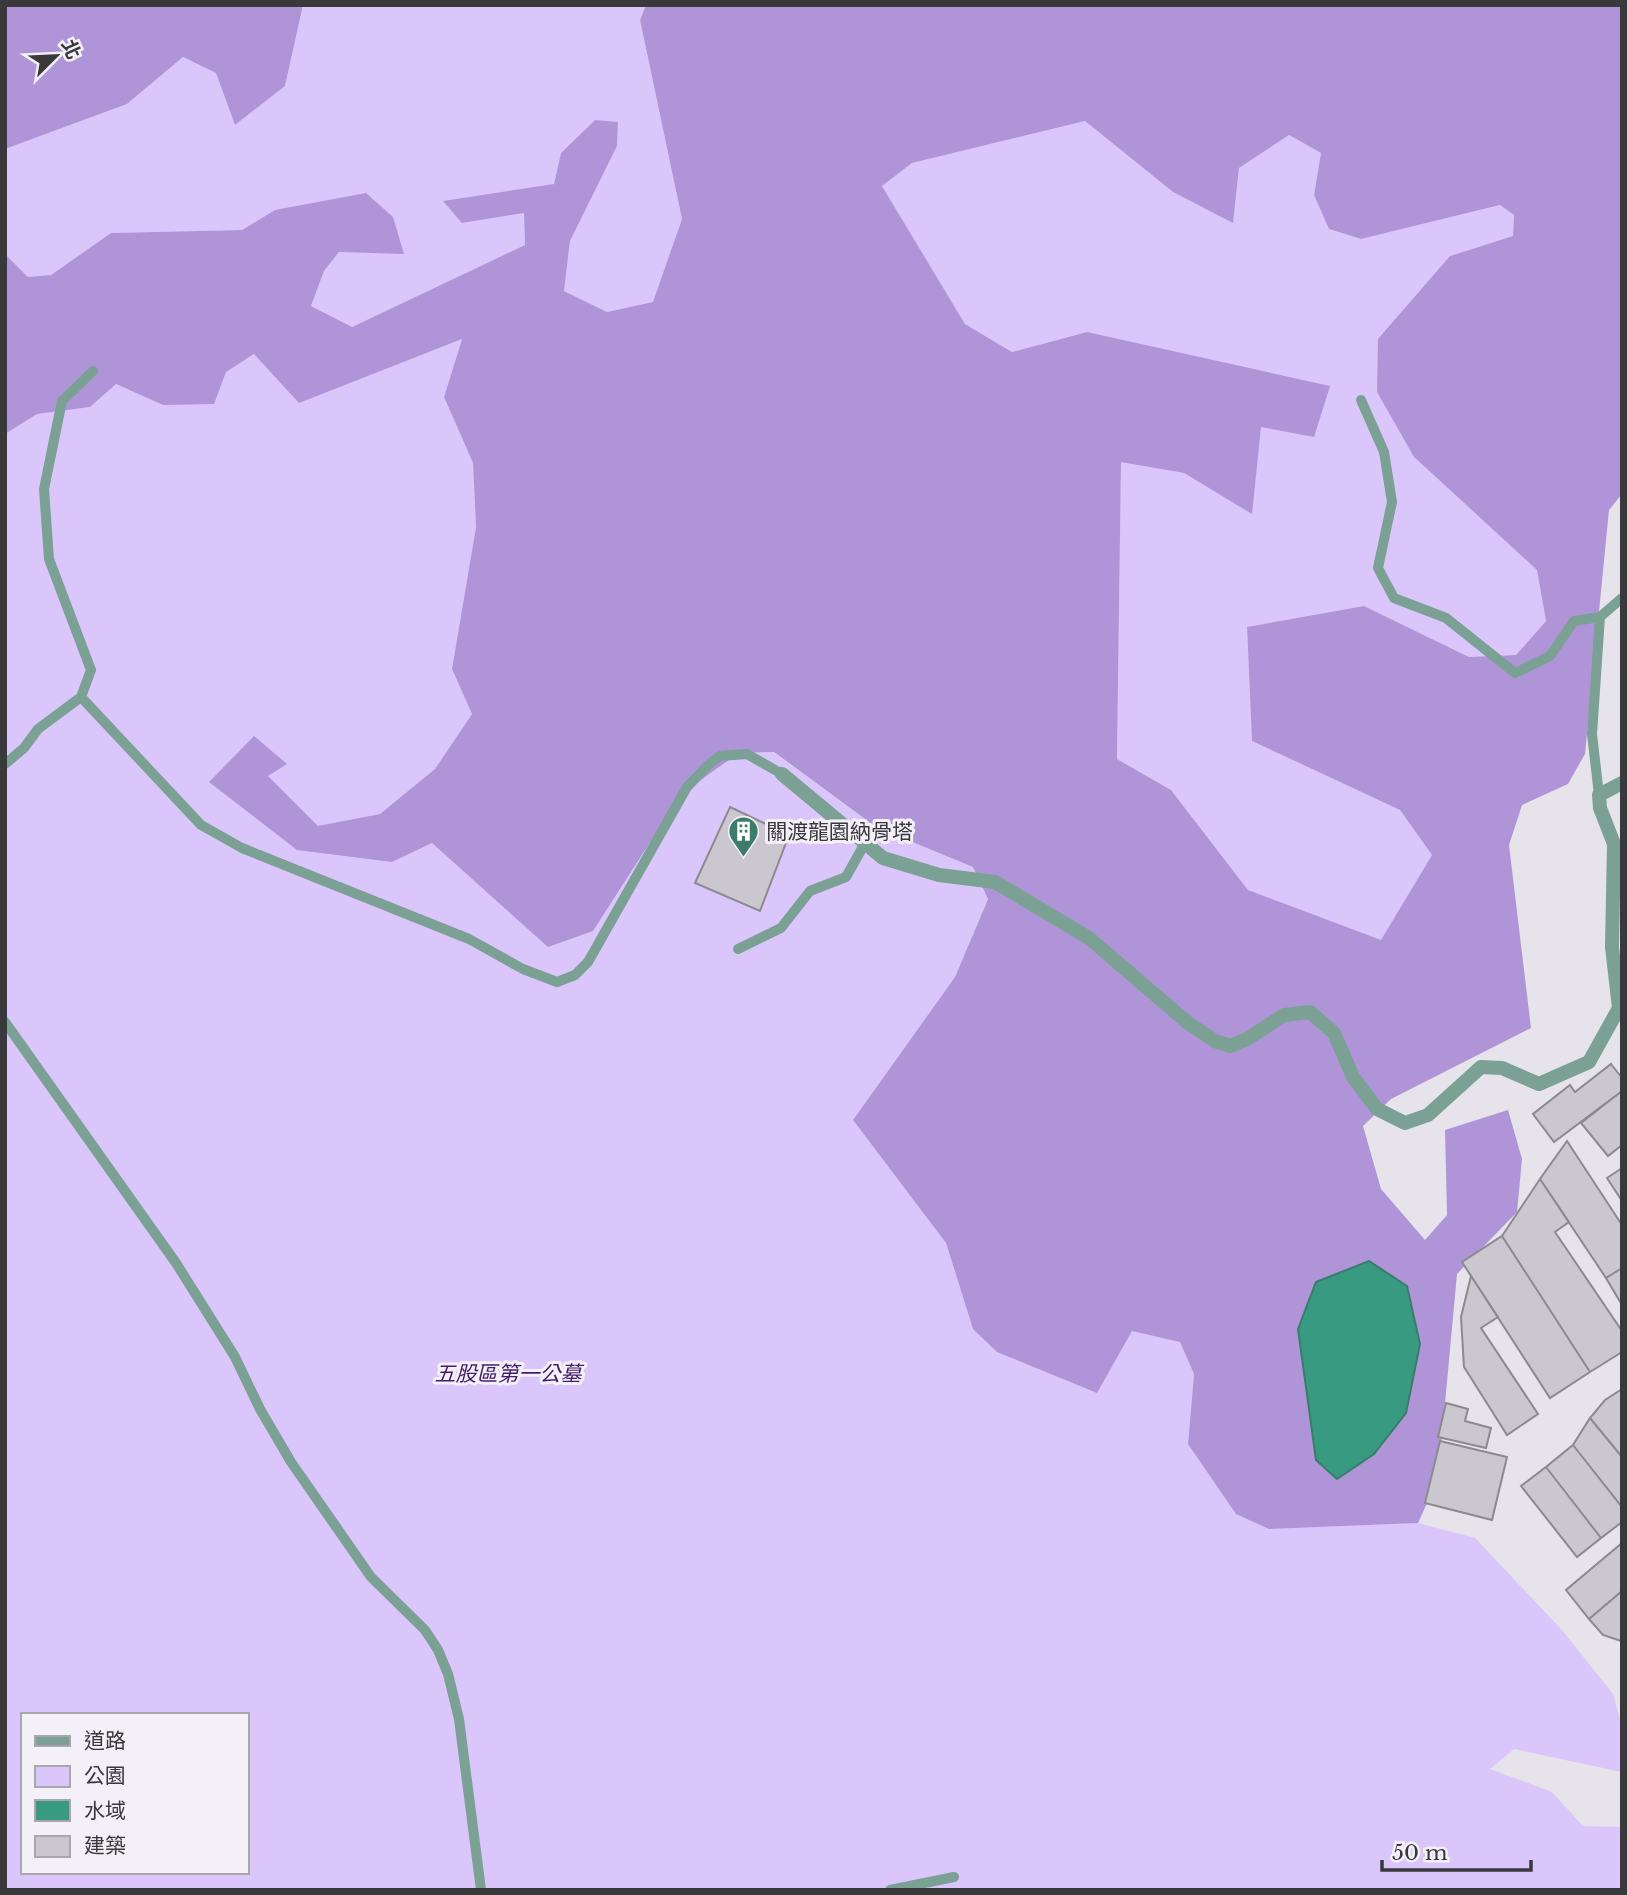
<svg xmlns="http://www.w3.org/2000/svg" width="1627" height="1895" viewBox="0 0 1627 1895" font-family="'Libre Baskerville','Noto Sans TC',serif">
  <rect width="100%" height="100%" fill="#e6e3eb"/>
  <!-- green -->
  <path fill="#dac6fa" fill-rule="evenodd" d="M303,5H646L640,20L682,219L654,302L607,312L564,291L570,241L617,146L618,123L595,120L561,153L554,184L463,223L524,213L525,245L352,327L311,306L324,271L339,252L404,253L275,210L242,230L111,233L51,275L28,277L5,254V149L127,104L183,57L216,73L235,125L285,86Z
    M1085,121L1173,192L1233,222L1239,168L1289,135L1321,153L1314,195L1329,229L1361,239L1500,205L1514,215L1513,236L1450,256L1414,457L1537,570L1546,621L1516,655L1469,657L1364,606L1247,627L1252,741L1400,810L1432,855L1381,941L1248,890L1171,790L1117,759L1121,461L1184,473L1252,513L1087,332L1012,352L965,324L882,186L912,163Z
    M462,339L444,397L473,463L476,527L452,669L472,714L435,769L380,814L319,827L267,776L287,764L254,737L209,782L392,862L432,843L549,947L681,794L739,753L773,752L876,827L973,867L988,898L955,977L853,1120L946,1243L973,1329L1132,1330L1181,1342L1194,1374L1188,1444L1269,1529L1418,1523L1475,1538L1562,1630L1613,1694L1622,1726V1772L1514,1749L1490,1769L1552,1792L1583,1826L1622,1827V1890H5V434L37,414L90,407L116,384L163,405L226,372L254,354L300,402ZM23,1715H247V1872H23Z"/>
  <!-- forest -->
  <path fill="#af95d8" fill-rule="evenodd" d="M5,5H303L285,86L235,125L216,73L183,57L127,104L5,149Z
    M646,5H1622V494L1609,510L1585,754L1568,784L1522,805L1509,845L1531,1028L1391,1099L1363,1126L1381,1189L1425,1240L1447,1215L1445,1130L1508,1110L1522,1159L1517,1212L1457,1274L1438,1479L1418,1523L1269,1529L1236,1514L1188,1444L1194,1374L1180,1342L1132,1331L1097,1393L997,1352L973,1329L946,1243L853,1120L955,977L988,899L973,867L876,827L774,752L739,753L681,794L593,931L548,947L432,843L392,862L297,850L209,782L254,736L287,764L268,776L318,826L380,814L435,769L472,714L452,669L476,527L473,463L444,397L462,339L299,403L254,354L226,372L214,404L163,405L116,384L90,407L37,414L5,434V254L28,277L51,275L111,233L242,230L275,210L366,193L393,217L404,254L339,252L324,271L311,306L352,327L525,245L524,213L462,223L443,201L554,184L561,153L595,120L618,122L617,146L570,241L564,291L607,312L653,302L682,219L640,20ZM1085,121L1173,192L1233,223L1239,168L1289,135L1321,153L1314,195L1329,229L1361,239L1500,205L1514,215L1513,236L1450,256L1378,339L1377,392L1414,457L1537,570L1546,621L1516,655L1469,657L1364,606L1247,627L1252,741L1400,810L1432,855L1381,940L1248,890L1171,790L1117,759L1121,462L1184,473L1252,514L1261,427L1314,437L1330,386L1087,332L1012,352L965,324L882,186L912,163Z"/>
  <!-- water -->
  <path fill="#389b81" stroke="#387d6c" stroke-width="2" d="M1369,1261L1407,1286L1420,1344L1406,1413L1374,1454L1337,1479L1316,1460L1298,1329L1316,1282Z"/>
  <!-- building -->
  <path fill="#cac7cf" stroke="#8c8991" stroke-width="2" d="M730,807L789,835L760,911L695,883Z
    M1611,1064L1622,1078V1091L1554,1142L1533,1114L1570,1085L1575,1092Z
    M1622,1091V1145L1608,1156L1581,1123Z
    M1567,1141L1622,1225V1268L1606,1278L1540,1179Z
    M1622,1168V1201L1607,1178Z
    M1540,1179L1569,1222L1555,1232L1622,1331V1352L1590,1372L1502,1236Z
    M1502,1236L1590,1372L1550,1398L1462,1262Z
    M1622,1268V1305L1606,1278Z
    M1471,1276L1498,1317L1481,1328L1538,1414L1507,1435L1464,1367L1461,1317Z
    M1622,1389V1457L1590,1418L1605,1400Z
    M1446,1403L1468,1409L1465,1421L1491,1428L1486,1448L1438,1437Z
    M1590,1418L1622,1457V1507L1573,1445Z
    M1440,1441L1507,1457L1492,1520L1425,1503Z
    M1573,1445L1622,1507V1522L1601,1538L1546,1467Z
    M1546,1467L1601,1538L1577,1557L1521,1486Z
    M1622,1543V1591L1589,1619L1566,1590Z
    M1622,1591V1641H1621L1603,1635L1589,1619Z"/>
  <g fill="none" stroke-linecap="round" stroke-linejoin="round">
    <!-- service -->
    <path stroke="#7ba094" stroke-width="10" d="M1361,400L1384,452L1392,502L1378,568L1394,598L1446,618L1515,673L1550,656L1574,621L1600,617L1622,598
      M81,697L201,825L242,848L469,939L523,969L557,982L575,975L588,962L687,787L708,765L720,756L747,754L782,774
      M5,764L24,748L38,729L81,697L91,670L49,559L44,489L62,401L93,371
      M1599,795L1592,734L1600,617
      M738,949L781,928L810,891L846,877L865,843
      M5,1022L176,1263L235,1357L260,1409L291,1462L371,1577L425,1630L438,1650L448,1674L459,1719L481,1890
      M890,1890L954,1877"/>
    <!-- minor -->
    <path stroke="#7ba094" stroke-width="14" d="M782,774L883,858L939,875L995,882L1089,938L1188,1023L1215,1041L1230,1046L1247,1039L1284,1015L1310,1012L1334,1033L1353,1077L1377,1109L1405,1123L1428,1115L1481,1067L1502,1068L1539,1084L1589,1062L1619,1008
      M1622,783L1599,795L1600,808L1614,844L1612,947L1619,1008L1622,1009"/>
  </g>
  <!-- icons -->
  <defs>
    <symbol id="building-pin" viewBox="-11 -11 22 30"><path d="M0 17L-7.5 6A9.5 9.5 0 1 1 7.5 6Z" fill="#3d7c6a" stroke="#f3f0f8"/><path d="M-4-6H4V6H1V3H-1V6H-4ZM-2.5-4.3h1.7v1.8h-1.7ZM.8-4.3h1.7v1.8H.8ZM-2.5-1h1.7V.8h-1.7ZM.8-1h1.7V.8H.8Z" fill="#fff"/></symbol>
  </defs>
  <g fill-rule="evenodd">
    <use href="#building-pin" x="726" y="814" width="35" height="47"/>
  </g>
  <g text-anchor="middle" stroke-width="6" stroke-linejoin="round" paint-order="stroke">
    <!-- poi labels -->
    <g font-size="21" fill="#39383b" stroke="#f3f0f8" text-anchor="start">
      <text x="766" y="839">關渡龍園納骨塔</text>
    </g>
    <!-- park labels -->
    <g font-size="21" font-style="italic" fill="#421c6a" stroke="#f3f0f8">
      <text x="508" y="1381">五股區第一公墓</text>
    </g>
  </g>
  <!-- border -->
  <rect width="1627" height="1895" fill="none" stroke="#39383b" stroke-width="14"/>
  <!-- legend -->
  <rect x="21" y="1713" width="228" height="161" fill="#f3f0f8" stroke="#a9a6ac" stroke-width="2"/>
  <rect x="35" y="1736" width="35" height="10" fill="#7ba094" stroke="#a9a6ac" stroke-width="2"/>
  <text x="84" y="1748" font-size="21" fill="#39383b">道路</text>
  <rect x="35" y="1766" width="35" height="21" fill="#dac6fa" stroke="#a9a6ac" stroke-width="2"/>
  <text x="84" y="1783" font-size="21" fill="#39383b">公園</text>
  <rect x="35" y="1800" width="35" height="21" fill="#389b81" stroke="#a9a6ac" stroke-width="2"/>
  <text x="84" y="1818" font-size="21" fill="#39383b">水域</text>
  <rect x="35" y="1836" width="35" height="21" fill="#cac7cf" stroke="#a9a6ac" stroke-width="2"/>
  <text x="84" y="1853" font-size="21" fill="#39383b">建築</text>
  <!-- north arrow -->
  <g transform="translate(56 56) rotate(66)" stroke="#f3f0f8" stroke-width="5" paint-order="stroke">
  <path d="M0-5L12 26L0 18L-12 26Z" fill="#39383b"/>
  <text y="-10" font-size="19" font-weight="bold" text-anchor="middle" fill="#39383b">北</text>
  </g>
  <!-- scale -->
  <path d="M1382 1860v10h149v-10" fill="none" stroke="#39383b" stroke-width="3.5"/>
  <text x="1392" y="1860" font-size="21" fill="#39383b" stroke="#f3f0f8" stroke-width="5" paint-order="stroke">50 m</text>
</svg>
